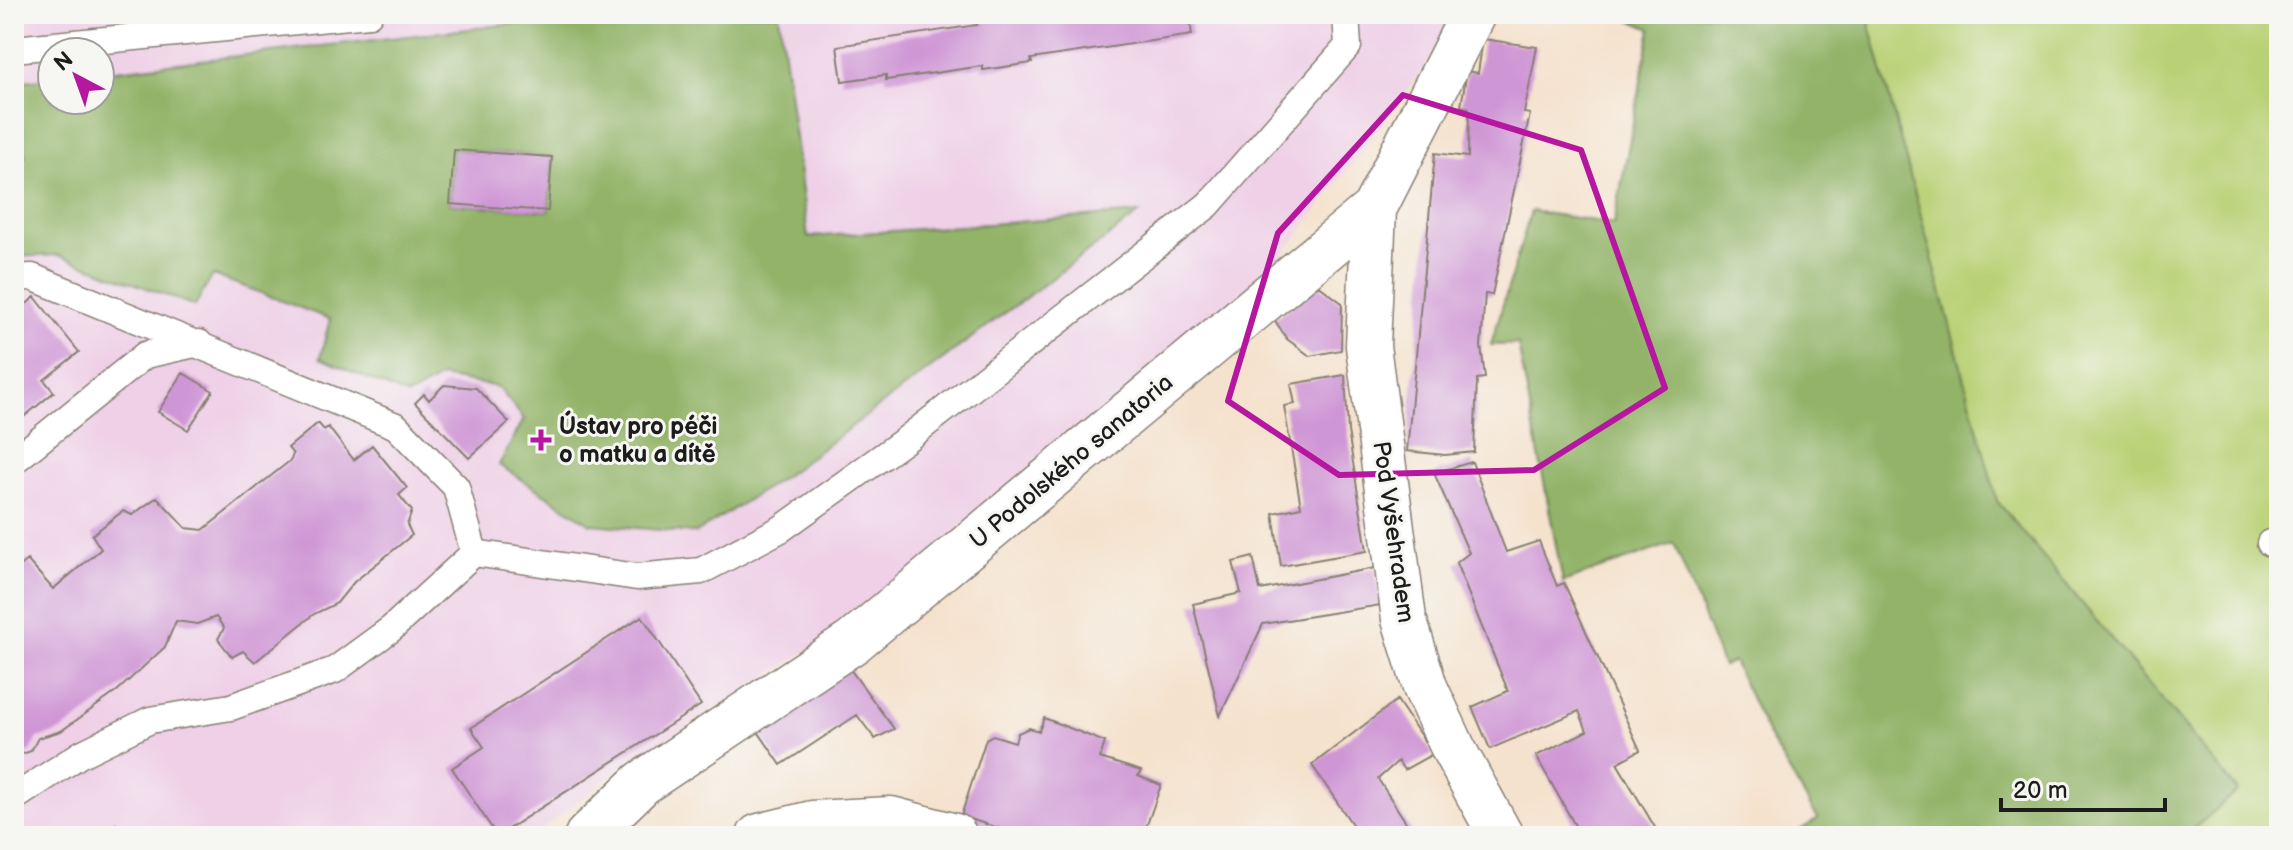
<svg xmlns="http://www.w3.org/2000/svg" width="2293" height="850" viewBox="0 0 2293 850" font-family="'Balsamiq Sans',sans-serif">
  <rect width="100%" height="100%" fill="#f6f6f2"/>
  <filter id="ink" filterUnits="userSpaceOnUse"><feTurbulence type="fractalNoise" baseFrequency=".0125" numOctaves="2"/><feDisplacementMap in="SourceGraphic" scale="16" xChannelSelector="R" yChannelSelector="G"/><feConvolveMatrix kernelMatrix="1 2 1 2 8 2 1 2 1" color-interpolation-filters="sRGB"/></filter>
  <filter id="wash" filterUnits="userSpaceOnUse"><feTurbulence type="fractalNoise" baseFrequency=".006" numOctaves="4" result="noise"/><feDisplacementMap in="SourceGraphic" scale="32" xChannelSelector="R" yChannelSelector="G"/><feGaussianBlur stdDeviation="1.8" result="paint"/><feColorMatrix in="noise" values="0 0 0 0 0 0 0 0 0 0 0 0 0 0 0 0 0 1.4 0 .05"/><feComposite in="paint" operator="in"/></filter>
  <g filter="url(#wash)">
    <rect width="100%" height="100%" fill="#f5e2cd"/>
    <!-- built -->
    <path fill="#efd0e7" fill-rule="evenodd" d="M14,14H1455L1432,57L1278,261L857,619L615,773L533,836H14ZM52,52H100V100H52Z"/>
    <!-- green -->
    <path fill="#b9d176" stroke="#6a7649" stroke-width="2" d="M1617,14H2279V836H1791L1818,819L1769,737L1733,661L1723,666L1674,543L1563,582L1518,344L1491,345L1531,211L1614,224L1651,29Z"/>
    <!-- forest -->
    <path fill="#92b367" stroke="#576842" stroke-width="2" fill-rule="evenodd" d="M596,14H779L808,237L1140,213L785,476L696,533L591,524L499,465L524,419L498,387L441,377L408,396L320,358L330,319L213,275L195,306L58,255L14,257V159L25,157L15,82L52,78V100H100V72ZM454,150L552,157L548,211L450,204Z
      M1617,14H1867L1997,501L2238,791L2185,836H1791L1818,819L1769,737L1733,661L1723,666L1674,543L1563,582L1518,344L1491,345L1531,211L1614,224L1651,29Z"/>
    <g id="blocks">
      <!-- building -->
      <path fill="#cf96d5" d="M976,14H1189L1192,35L1031,59L1032,63L983,70V66L886,80V75L842,81L837,46L977,25Z
        M1483,39L1537,47L1524,113L1530,114L1492,295L1485,294L1481,346L1485,378L1477,379L1474,452L1445,455L1407,451L1435,153L1468,157L1469,108L1461,106L1467,71L1478,73Z
        M454,150L552,157L548,211L450,204Z
        M1318,285L1342,303L1341,350L1310,356L1287,339L1274,319Z
        M35,297L79,352L44,380L54,392L14,425V314Z
        M183,373L213,391L188,430L158,412Z
        M1345,375L1348,431L1367,551L1281,566L1273,513L1301,507L1284,406L1295,404L1291,384Z
        M444,385L476,388L509,422L469,458L415,403L424,394L429,400Z
        M318,423L324,430L328,427L354,460L372,445L407,488L399,495L412,511L407,525L412,535L354,582L337,603L314,614L255,662L243,651L232,657L218,639L224,628L216,617L197,624L176,621L165,647L116,692L61,731L38,738L31,751L14,757V618L21,612L14,603V571L27,560L53,589L101,549L92,535L123,511L132,515L157,497L186,528L203,530L291,460L293,454L288,448Z
        M1472,462L1506,552L1539,541L1557,586L1564,583L1640,750L1617,763L1660,836H1581L1536,756L1587,731L1579,711L1490,749L1472,707L1508,691L1456,563L1469,553L1434,473Z
        M1253,557L1260,590L1375,568L1381,605L1263,624L1220,716L1193,604L1241,593L1233,562Z
        M642,616L701,705L497,836L452,768L484,747L471,728Z
        M847,665L894,729L875,739L857,715L781,765L757,730Z
        M1397,700L1433,754L1404,770L1398,761L1378,779L1413,833L1409,836H1360L1312,765Z
        M1044,718L1105,742L1100,758L1141,771L1138,776L1161,785L1143,836H1022L961,816L986,739L993,735L1015,742L1018,733L1029,728L1039,731Z
        M116,824L129,836H104Z"/>
    </g>
  </g>
  <g filter="url(#ink)">
    <use href="#blocks" fill-opacity="0" stroke="#887f74" stroke-width="2"/>
    <g fill="none" stroke-linecap="round" stroke-linejoin="round">
      <defs>
        <path id="service" d="M14,49L369,14
          M14,278L32,277L396,426L456,487L474,553
          M14,461L145,355L199,343
          M2270,543L2279,548
          M474,553L637,577L701,571L781,529L904,441L1208,205L1348,46L1346,14
          M14,798L81,754L150,720L231,707L335,670L391,629L474,553"/>
        <path id="minor" d="M1374,209L1368,346L1404,619L1425,687L1454,750L1501,836
          M587,836L642,783L853,642L1374,209L1473,14
          M759,836L812,823L891,819L955,836"/>
      </defs>
      <!-- service casing -->
      <use href="#service" stroke="#887f74" stroke-width="29"/>
      <!-- minor casing -->
      <use href="#minor" stroke="#887f74" stroke-width="47"/>
      <!-- service -->
      <use href="#service" stroke="#fff" stroke-width="26"/>
      <!-- minor -->
      <use href="#minor" stroke="#fff" stroke-width="44"/>
    </g>
  </g>
  <!-- marked area -->
  <path fill="none" stroke="#b5179e" stroke-width="6" stroke-linejoin="round" d="M1403,95L1581,150L1665,388L1534,470L1339,475L1228,401L1278,233Z"/>
  <!-- markers -->
  <path fill="#b5179e" stroke="#f6f6f2" stroke-width="3" d="M537 428h8v8h8v8h-8v8h-8v-8h-8v-8h8z"/>
  <g text-anchor="middle" stroke-width="6" stroke-linejoin="round" paint-order="stroke">
    <!-- poi labels -->
    <g font-size="24" font-weight="bold" fill="#1c1c1c" stroke="#f6f6f2" text-anchor="start">
      <text x="559" y="434">Ústav pro péči<tspan x="559" dy="28">o matku a dítě</tspan></text>
    </g>
    <!-- street labels -->
    <g font-size="24" fill="#1c1c1c" stroke="#f6f6f2">
      <text transform="translate(1071 461) rotate(-40)" y="8">U Podolského sanatoria</text>
      <text transform="translate(1394 532) rotate(82)" y="8">Pod Vyšehradem</text>
    </g>
  </g>
  <!-- margin -->
  <rect width="2293" height="850" fill="none" stroke="#f6f6f2" stroke-width="48"/>
  <!-- north arrow -->
  <g transform="translate(76 76) rotate(319)"><circle r="38" fill="#f6f6f2" stroke="#9f9f9c" stroke-width="2"/>
  <path d="M0-6L14 30L0 20L-14 30Z" fill="#b5179e"/>
  <text y="-12" font-size="22" font-weight="bold" text-anchor="middle" fill="#1c1c1c">N</text>
  </g>
  <!-- scale -->
  <path d="M2001 798v12h164v-12" fill="none" stroke="#1c1c1c" stroke-width="4"/>
  <text x="2013" y="798" font-size="24" fill="#1c1c1c" stroke="#f6f6f2" stroke-width="6" paint-order="stroke">20 m</text>
</svg>
